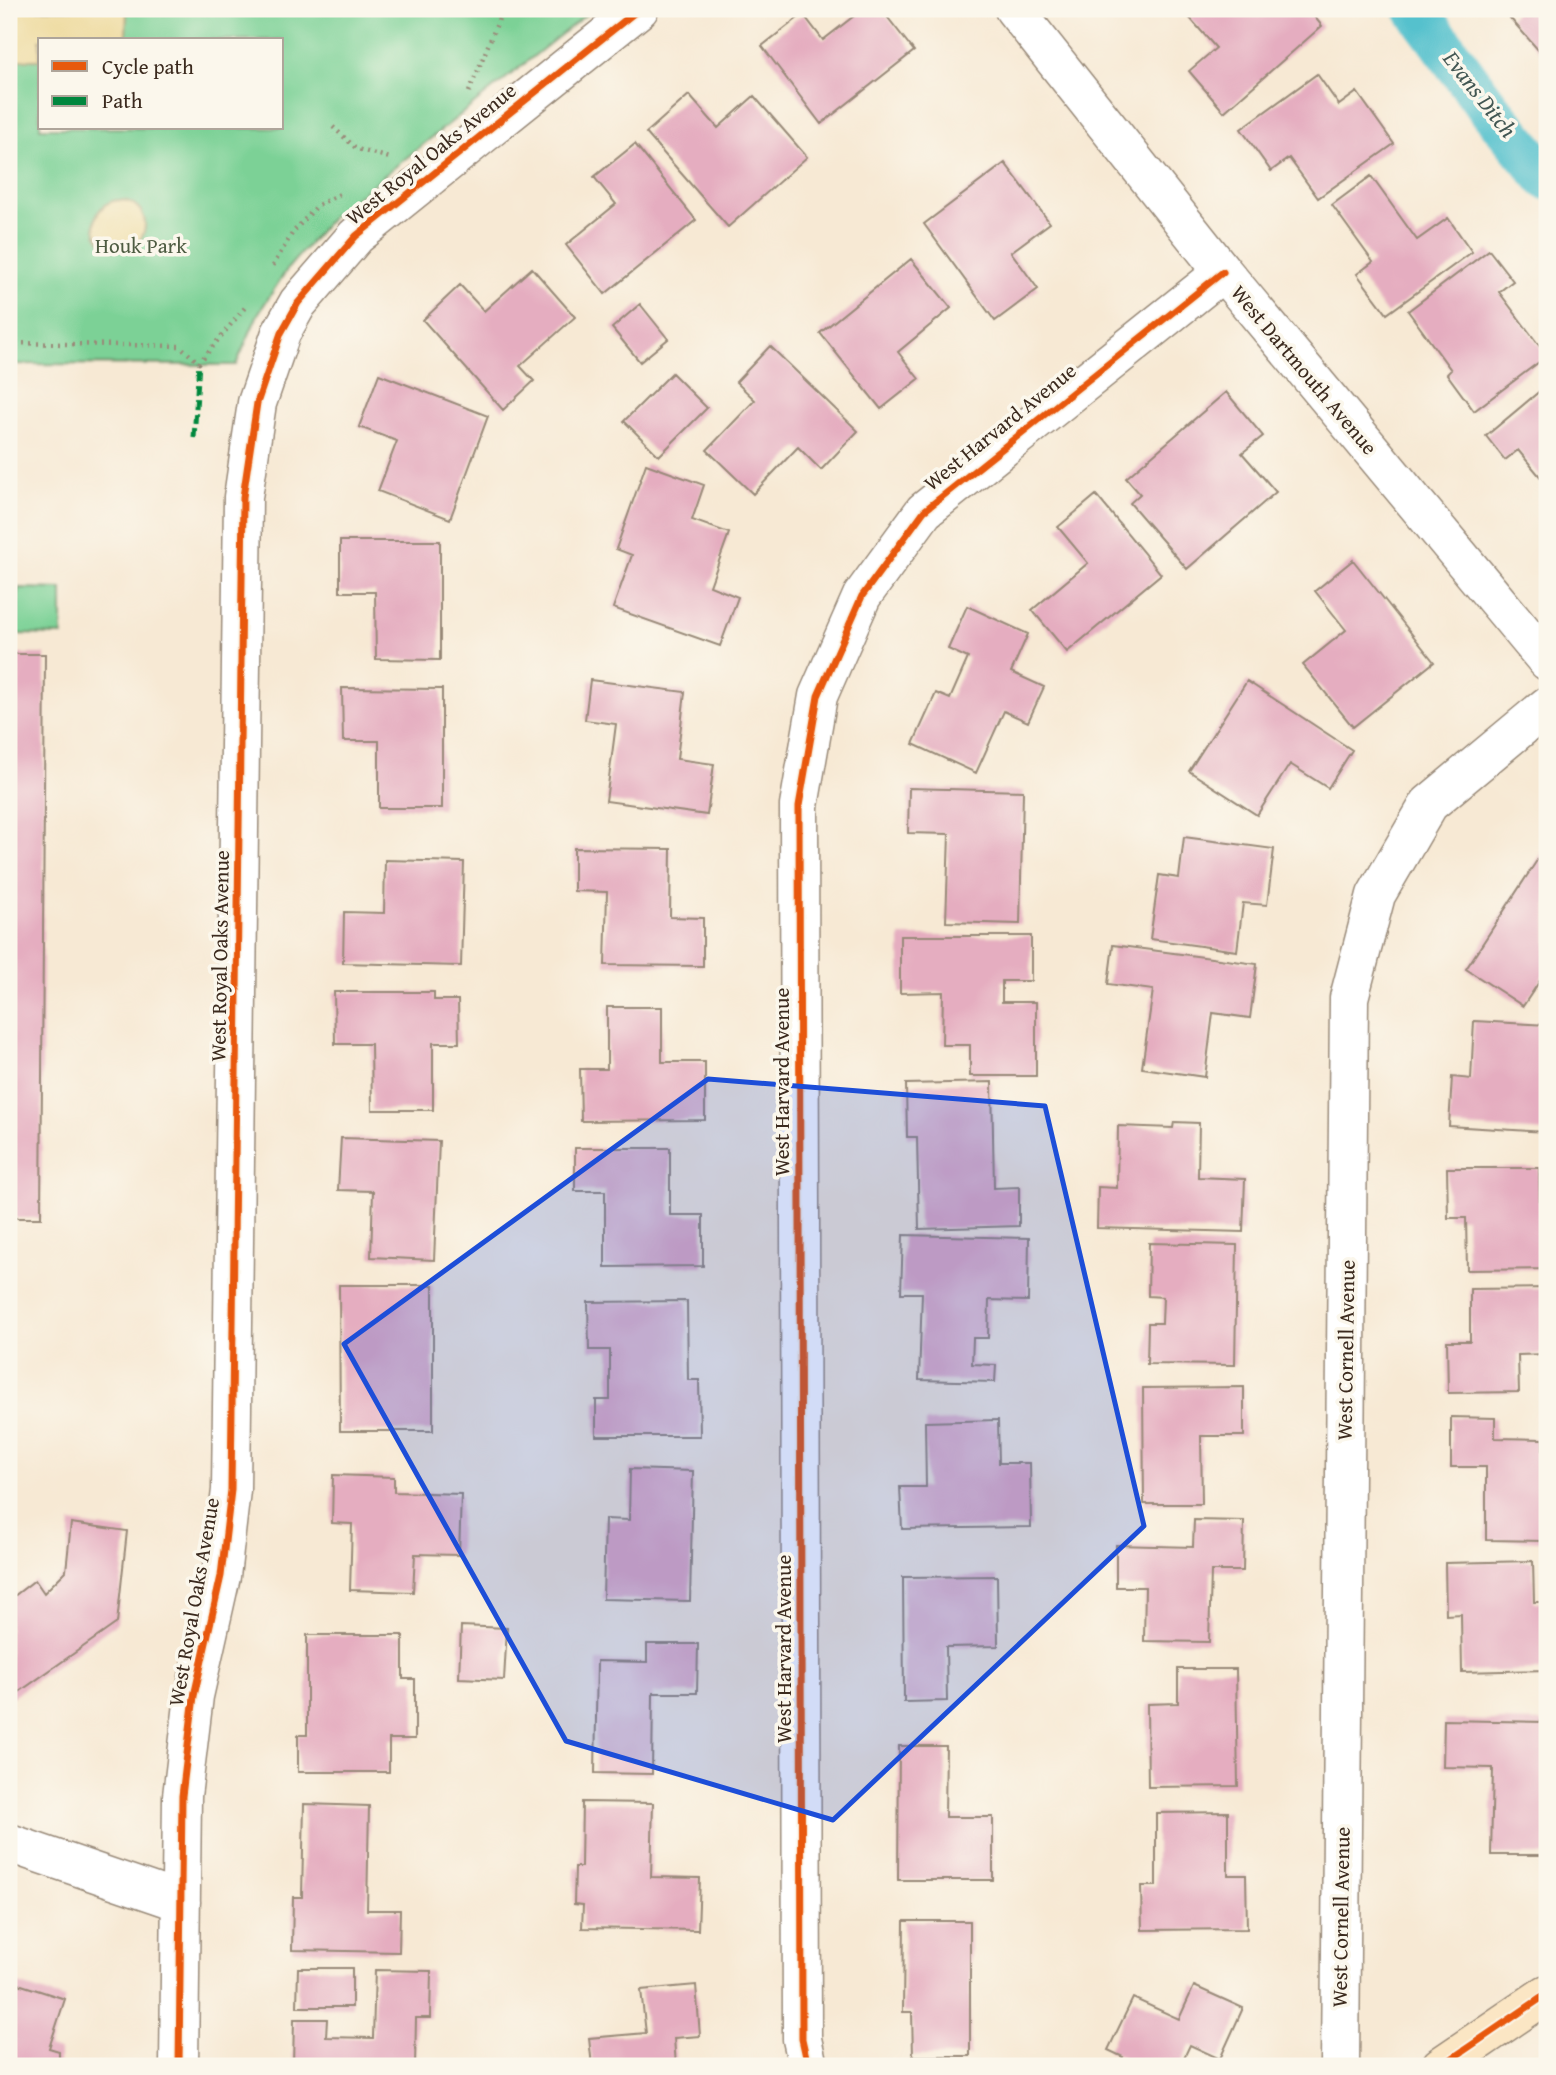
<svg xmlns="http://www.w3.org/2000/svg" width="1556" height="2075" viewBox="0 0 1556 2075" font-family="'Gentium Book Plus',serif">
  <rect width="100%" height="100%" fill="#fbf7ec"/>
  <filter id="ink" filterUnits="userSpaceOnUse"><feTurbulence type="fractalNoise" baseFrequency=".0143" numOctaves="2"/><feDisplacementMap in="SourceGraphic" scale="14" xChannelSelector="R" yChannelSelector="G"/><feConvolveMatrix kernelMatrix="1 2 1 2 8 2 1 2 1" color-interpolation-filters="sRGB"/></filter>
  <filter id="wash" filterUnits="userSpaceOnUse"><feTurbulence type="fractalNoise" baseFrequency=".00686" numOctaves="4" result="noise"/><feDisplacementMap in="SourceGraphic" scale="28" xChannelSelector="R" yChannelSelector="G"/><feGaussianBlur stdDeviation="1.57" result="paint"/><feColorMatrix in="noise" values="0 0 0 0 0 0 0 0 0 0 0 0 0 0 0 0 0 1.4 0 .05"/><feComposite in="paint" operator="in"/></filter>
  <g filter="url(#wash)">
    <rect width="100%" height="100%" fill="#f7e9d4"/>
    <!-- green -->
    <path fill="#7bd196" stroke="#5b7e5a" stroke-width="2" fill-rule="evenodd" d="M9,9H593L331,218L288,268L258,314L236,365L9,364ZM40,40H282V128H40Z
      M18,588L62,589V635L17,634Z"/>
    <!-- sand -->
    <path fill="#eeda9e" stroke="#94825e" stroke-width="2" d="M9,9H127L126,40H40V60H9Z
      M95 225a25 25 0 1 1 50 0a25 25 0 1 1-50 0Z"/>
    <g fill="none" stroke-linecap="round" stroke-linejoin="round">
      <!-- canal -->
      <path stroke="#54c1cd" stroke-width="44" d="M1416,9L1488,107L1547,178"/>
    </g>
    <g id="blocks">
      <!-- building -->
      <path fill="#e5adc0" d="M863,9H881L914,51L821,124L762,46L803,14L823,40Z
        M1182,9H1270L1273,13L1278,9H1308L1322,26L1224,112L1189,71L1216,48Z
        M1520,9H1547V60L1510,18Z
        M1317,74L1339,105L1357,92L1394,144L1318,198L1289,158L1271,171L1241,129Z
        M689,95L718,128L754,96L807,157L728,227L646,133Z
        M635,144L696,220L605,294L566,245L616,204L594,177Z
        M1005,163L1050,223L1011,252L1038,289L995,321L924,224Z
        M1371,176L1417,240L1448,218L1472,252L1387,314L1357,274L1373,262L1332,205Z
        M1489,250L1513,281L1499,292L1547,356L1474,411L1447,374L1451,370L1408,311Z
        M911,259L951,308L898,352L919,379L881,409L820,333Z
        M532,268L575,317L520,366L534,381L503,410L423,320L460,285L484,311Z
        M640,304L668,339L640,362L612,328Z
        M770,346L858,431L821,470L798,447L753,494L707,450L755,400L736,382Z
        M672,373L707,408L659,456L624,421Z
        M379,374L488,416L450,519L378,491L397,441L359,427Z
        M1547,385V485L1518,450L1505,460L1486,436Z
        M1226,392L1263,436L1242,453L1276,492L1187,569L1130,503L1140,494L1126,478Z
        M646,464L704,485L692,520L729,533L710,586L738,597L720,646L613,608L632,555L616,549Z
        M1096,495L1161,574L1067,652L1032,610L1088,563L1058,527Z
        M340,541H440V660L376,659L375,592H340Z
        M1353,560L1434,662L1353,727L1303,665L1346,630L1315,591Z
        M967,606L1028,634L1011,672L1044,687L1028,722L1004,711L976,773L913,744L936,693L950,699L968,658L948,649Z
        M9,654H45L41,1218H9Z
        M590,680L685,692L677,759L714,764L707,815L606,801L616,724L585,720Z
        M1247,681L1352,750L1328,788L1290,764L1257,815L1189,771Z
        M342,688L442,689V808H379V741H343Z
        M909,788L1023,791L1020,924L946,922L949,834L908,833Z
        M1184,837L1274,849L1267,905L1243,903L1237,951L1150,939L1159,875L1179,878Z
        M1547,845V970L1523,1006L1466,969Z
        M574,848L671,849L670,917L703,918V966L605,965L607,892L574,891Z
        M385,860L464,862L461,966L343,963L344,912L384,913Z
        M900,936H1031V981H1002V1002H1036V1076H970V1045H942L943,992L900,993Z
        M1113,945L1257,964L1250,1018L1213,1013L1205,1077L1142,1068L1153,990L1108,984Z
        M334,992H434V1000H458L459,1043H433V1110H372L371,1044H335Z
        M607,1007H662V1062H705V1120L581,1121L580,1069H607Z
        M1474,1021L1547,1025L1546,1132L1449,1126L1452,1077L1471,1079Z
        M992,1082L994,1188L1019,1187V1226L919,1229L917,1137H907L906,1084Z
        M1174,1122L1199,1123L1198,1177L1245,1179L1243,1232L1097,1228L1098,1187L1117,1188L1118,1126L1173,1128Z
        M341,1138L439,1141L434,1260L371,1257L373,1191L338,1190Z
        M575,1148H670V1215H703V1266L605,1267V1191H575Z
        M1447,1168H1539L1540,1208H1547V1269L1467,1270L1466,1218H1448Z
        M903,1235L1029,1238L1028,1301L989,1300L988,1338H973L972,1364L996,1365L995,1382L919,1380L922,1293H901Z
        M1149,1243L1237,1245L1235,1365L1147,1364L1148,1323H1162L1163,1297L1148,1296Z
        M339,1285H433V1431H340Z
        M1547,1288V1354L1518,1355L1519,1392L1448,1393L1447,1341H1470V1289Z
        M687,1301L688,1380H699L700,1436H596V1400H610V1350H589L588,1302Z
        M1244,1387V1436H1201L1202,1504H1144L1143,1388Z
        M1451,1417L1495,1418V1438L1543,1439V1541L1486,1540V1467H1451Z
        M998,1420L999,1463H1030L1031,1527L902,1529L900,1487H926L925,1422Z
        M630,1469L693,1471L690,1601L603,1599L605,1519L629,1520Z
        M333,1475L394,1477V1492L461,1494L459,1555L415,1554L413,1592L350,1590L352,1524L332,1523Z
        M1194,1520L1244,1521L1243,1571H1211L1209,1642L1144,1641L1145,1587H1116V1545L1193,1547Z
        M71,1523L127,1531L117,1623L9,1699V1600L35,1580L44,1593L66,1571Z
        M1533,1561L1534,1602H1547V1670L1462,1672L1461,1614L1446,1615L1445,1563Z
        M997,1576L998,1646L946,1647L947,1701L904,1702L903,1577Z
        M461,1626L507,1628L504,1680L459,1678Z
        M307,1635H403V1679H415V1739H389V1772H298V1735H307Z
        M647,1644H698L697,1693H653L652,1774L595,1773L597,1661L647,1662Z
        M1178,1669H1236L1238,1786L1148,1787L1147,1704L1178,1703Z
        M1444,1720L1547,1722L1546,1855H1491L1493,1768L1443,1767Z
        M899,1746H946L945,1817H993V1880H898Z
        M582,1802L653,1803L651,1877L700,1878L698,1930L582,1928L583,1905L574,1904L575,1867H581Z
        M304,1804L369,1806L367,1910H400L399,1952L292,1950L293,1897H302Z
        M1228,1812V1875H1246L1247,1929L1142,1930L1141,1886H1156V1813Z
        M904,1921H970V2056H913L912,2012H903Z
        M298,1968H352V2007H297Z
        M375,1970L431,1971L430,2018H416L415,2066H293L294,2019H327L326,2037L373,2038Z
        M9,1981L65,1999L49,2048L59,2051V2066H18L9,2063Z
        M696,1985L700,2036L674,2038L676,2066H592L589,2038L646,2033L641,1990Z
        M1194,1986L1243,2008L1220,2059L1190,2045L1180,2066H1118L1123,2057L1108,2050L1133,1998L1179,2019Z"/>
    </g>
  </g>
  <g filter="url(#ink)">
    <use href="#blocks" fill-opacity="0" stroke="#998a79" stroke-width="2"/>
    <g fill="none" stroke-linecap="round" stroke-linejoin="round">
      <defs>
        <path id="street" d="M1014,9L1223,272L1547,661
          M9,1843L181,1902
          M179,2066L182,1796L194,1696L221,1576L231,1490L243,497L257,403L281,333L298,303L356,236L639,9
          M808,2066L802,2039L799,806L818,696L862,596L924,511L1223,272
          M1340,2066L1349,998L1376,895L1429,804L1547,706"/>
        <path id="secondary" d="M1441,2066L1547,1994"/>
      </defs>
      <!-- street casing -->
      <use href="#street" stroke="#998a79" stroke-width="41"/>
      <!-- secondary casing -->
      <use href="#secondary" stroke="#998a79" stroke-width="41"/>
      <!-- path -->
      <path stroke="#998a79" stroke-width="4.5" stroke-dasharray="2 5" stroke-linecap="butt" d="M469,92L503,9
        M333,127L357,149L390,158
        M273,266L293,232L318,205L342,193
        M9,343L180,346L199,363L247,305"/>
      <!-- street -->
      <use href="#street" stroke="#fff" stroke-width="38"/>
      <!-- secondary -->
      <use href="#secondary" stroke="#fbe6c4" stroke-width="38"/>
      <!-- quiet -->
      <path stroke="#00873e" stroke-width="5" stroke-dasharray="10 5" stroke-linecap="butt" d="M194,438L199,363"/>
      <defs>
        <path id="cycleway" d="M179,2066L182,1796L194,1696L221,1576L231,1490L243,497L257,403L281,333L298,303L356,236L639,9
          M808,2066L802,2039L799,806L818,696L862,596L924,511L1223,272
          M1441,2066L1547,1994"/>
      </defs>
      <!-- cycleway casing -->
      <use href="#cycleway" stroke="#fbf7ec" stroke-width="11"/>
      <!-- cycleway -->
      <use href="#cycleway" stroke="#e8590c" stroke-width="7"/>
    </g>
  </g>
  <!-- marked area -->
  <path fill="#1d4ed8" fill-opacity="0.2" stroke="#1d4ed8" stroke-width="5" stroke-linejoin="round" d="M708,1079L1045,1106L1144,1526L833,1820L566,1741L344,1344Z"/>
  <g text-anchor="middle" stroke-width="7" stroke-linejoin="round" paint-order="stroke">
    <!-- street labels -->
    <g font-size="21" fill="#3b2a1e" stroke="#fbf7ec">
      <text transform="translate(431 154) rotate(-39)" y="7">West Royal Oaks Avenue</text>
      <text transform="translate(1304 370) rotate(50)" y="7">West Dartmouth Avenue</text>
      <text transform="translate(1000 427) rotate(-39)" y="7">West Harvard Avenue</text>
      <text transform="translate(220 956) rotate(-89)" y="7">West Royal Oaks Avenue</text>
      <text transform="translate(782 1082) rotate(-90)" y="7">West Harvard Avenue</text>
      <text transform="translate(1346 1350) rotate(-89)" y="7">West Cornell Avenue</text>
      <text transform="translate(194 1602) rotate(-80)" y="7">West Royal Oaks Avenue</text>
      <text transform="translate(784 1649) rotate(-90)" y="7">West Harvard Avenue</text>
      <text transform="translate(1341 1917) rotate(-89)" y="7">West Cornell Avenue</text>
    </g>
    <!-- park labels -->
    <g font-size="21" fill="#4e5c42" stroke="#fbf7ec">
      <text x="141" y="253">Houk Park</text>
    </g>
    <!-- water labels -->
    <g font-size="23" font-style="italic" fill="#425753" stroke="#fbf7ec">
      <text transform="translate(1480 94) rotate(52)" y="8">Evans Ditch</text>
    </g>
  </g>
  <!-- margin -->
  <rect width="1556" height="2075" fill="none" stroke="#fbf7ec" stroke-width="35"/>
  <!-- legend -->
  <rect x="38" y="38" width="245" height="91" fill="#fbf7ec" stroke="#aea59a" stroke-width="2"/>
  <rect x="52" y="61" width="35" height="10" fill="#e8590c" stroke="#aea59a" stroke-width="2"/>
  <text x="102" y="74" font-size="21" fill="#3b2a1e">Cycle path</text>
  <rect x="52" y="96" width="35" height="10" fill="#00873e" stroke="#aea59a" stroke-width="2"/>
  <text x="102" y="108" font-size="21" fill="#3b2a1e">Path</text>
</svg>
